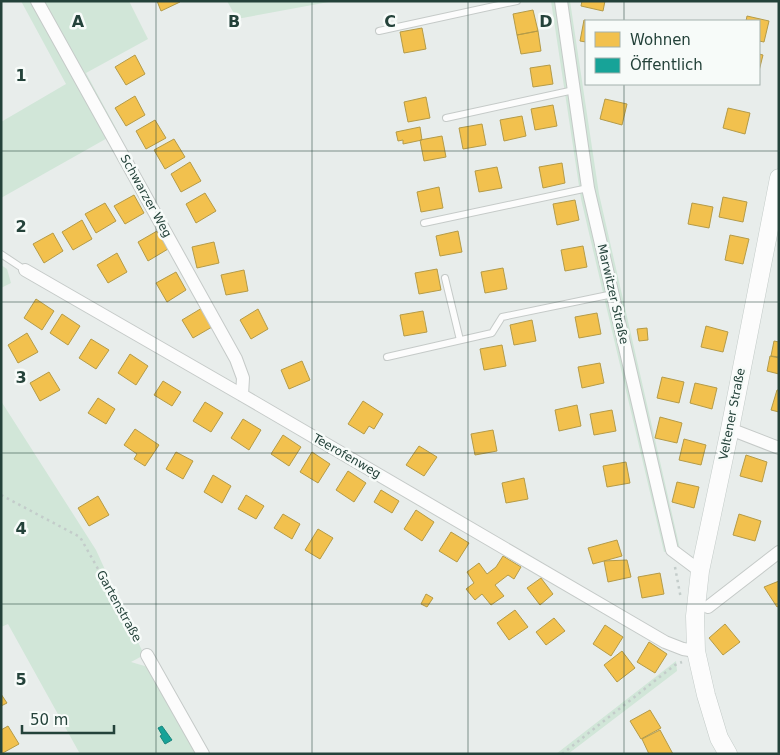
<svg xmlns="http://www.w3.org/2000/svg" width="780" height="755" viewBox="0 0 780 755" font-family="'DejaVu Sans',sans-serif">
  <rect width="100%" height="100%" fill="#e8edeb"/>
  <!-- green -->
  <path fill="#d1e6d8" d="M21,1H129L148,39L86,73L118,132L1,198V122L66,84Z
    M227,1H334L237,19Z
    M551,1H570L599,194L680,549L664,552L581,199Z
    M1,265L7,269L11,283L1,288Z
    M1,401L96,550L144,655L131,662L148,667L197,754H80L8,624L1,627Z
    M676,661L677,671L568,754H556Z"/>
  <!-- homes -->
  <path fill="#f2c14e" stroke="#b49b48" d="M157,1H179L180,2L161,11Z
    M582,1H605L603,11L581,6Z
    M533,10L538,31L517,35L513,14Z
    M747,16L769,21L764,42L759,41V21H746Z
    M584,20L589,21H586V42L580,41Z
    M422,28L426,49L404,53L400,32Z
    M538,31L541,51L521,54L517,35Z
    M759,54L763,55L759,71Z
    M135,55L145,74L126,85L115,67Z
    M550,65L553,84L533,87L530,68Z
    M135,96L145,115L126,126L115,108Z
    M426,97L430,118L408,122L404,102Z
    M605,99L627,104L622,125L600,119Z
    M553,105L557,126L535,130L531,109Z
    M728,108L750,113L745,134L723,128Z
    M522,116L526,136L504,141L500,120Z
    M155,120L166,138L146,149L136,131Z
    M482,124L486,145L463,149L459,128Z
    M420,127L422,140L403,144V140L398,141L396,132Z
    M442,136L446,157L424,161L420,140Z
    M174,139L185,157L165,169L154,150Z
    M190,162L201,181L181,192L171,174Z
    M562,163L565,183L543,188L539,167Z
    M497,167L502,188L479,192L475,171Z
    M439,187L443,208L421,212L417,192Z
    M205,193L216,211L196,223L186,204Z
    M134,195L144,213L125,224L114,206Z
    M723,197L747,202L743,222L719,217Z
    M575,200L579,220L557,225L553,204Z
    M105,203L116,221L96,233L85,214Z
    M692,203L713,207L709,228L688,224Z
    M82,220L92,239L73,250L62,232Z
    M157,231L168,249L148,261L138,242Z
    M458,231L462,252L440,256L436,236Z
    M53,233L63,251L44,263L33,244Z
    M730,235L749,239L743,264L725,260Z
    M214,242L219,263L197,268L192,247Z
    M583,246L587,267L565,271L561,250Z
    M117,253L127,272L108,283L97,265Z
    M503,268L507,289L485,293L481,272Z
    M437,269L441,290L419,294L415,273Z
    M244,270L248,291L226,295L221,275Z
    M176,272L186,290L167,302L156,283Z
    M36,299L54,311L42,330L24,318Z
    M202,308L212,327L193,338L182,320Z
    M258,309L268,329L251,339L240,320Z
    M423,311L427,332L404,336L400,315Z
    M597,313L601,334L579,338L575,317Z
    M62,314L80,326L68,345L50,333Z
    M532,320L536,341L514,345L510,325Z
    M706,326L728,332L723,352L701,347Z
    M647,328L648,340L639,341L637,329Z
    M27,333L38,352L18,363L8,345Z
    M91,339L109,350L96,369L79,358Z
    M774,341L779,342V357L771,356Z
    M502,345L506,366L484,370L480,349Z
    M130,354L148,366L136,385L118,373Z
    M770,356L779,358V374L767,371Z
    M302,361L310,380L289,389L281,370Z
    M600,363L604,383L582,388L578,367Z
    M49,372L60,390L40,401L30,383Z
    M662,377L684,382L679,403L657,398Z
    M163,381L181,392L172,406L154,395Z
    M695,383L717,388L712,409L690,403Z
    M777,390H779V412L771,410Z
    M98,398L115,409L106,424L88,413Z
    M363,401L383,414L374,429L369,426L364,434L348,424Z
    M205,402L223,413L211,432L193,421Z
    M577,405L581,426L559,431L555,410Z
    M612,410L616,431L594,435L590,414Z
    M660,417L682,423L677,443L655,438Z
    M243,419L261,430L249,450L231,438Z
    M135,429L159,445L145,466L134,459L137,454L124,445Z
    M493,430L497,451L475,455L471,434Z
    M283,435L301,447L289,466L271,454Z
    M684,439L706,445L701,465L679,460Z
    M419,446L437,457L424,476L406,465Z
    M176,452L193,461L183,479L166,469Z
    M312,452L330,464L318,483L300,472Z
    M746,455L767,462L762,482L740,476Z
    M626,462L630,483L607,487L603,466Z
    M348,471L366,483L354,502L336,490Z
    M213,475L231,486L222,503L204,492Z
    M524,478L528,499L506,503L502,483Z
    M677,482L699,487L694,508L672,502Z
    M381,490L399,501L392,513L374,502Z
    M246,495L264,506L256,519L238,509Z
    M98,496L109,515L89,526L78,508Z
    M416,510L434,522L422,541L404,529Z
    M283,514L300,524L292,539L274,528Z
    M739,514L761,521L755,541L733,535Z
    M318,529L333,538L320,559L305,550Z
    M451,532L469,543L457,562L439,551Z
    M617,540L622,556L593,564L588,548Z
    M503,556L521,567L514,579L508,575L495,585L504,596L491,605L482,594L475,600L466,589L474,583L467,572L479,563L487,574L496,567Z
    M627,560L631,577L608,582L604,561Z
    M660,573L664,594L642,598L638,577Z
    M541,578L553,594L540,605L527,588Z
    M779,581V606L777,607L764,587Z
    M426,594L433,598L427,607L421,604Z
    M515,610L528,627L509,640L497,623Z
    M554,618L565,631L546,645L536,632Z
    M725,624L740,642L723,655L709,638Z
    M605,625L623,637L611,656L593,644Z
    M649,642L667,654L655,673L637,662Z
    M622,651L635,668L617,682L604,665Z
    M1,694L7,703L1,706Z
    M650,710L661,728L641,739L630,721Z
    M8,726L19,744L1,754V730Z
    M660,730L673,754H649L642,739Z"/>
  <!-- public -->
  <path fill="#17a398" stroke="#1b867c" d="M162,726L172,740L165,744L160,736L162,735L158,728Z"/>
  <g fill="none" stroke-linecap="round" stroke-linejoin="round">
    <defs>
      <path id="lane" d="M379,31L517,1
        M446,118L574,90
        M424,223L588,188
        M1,254L25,270
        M445,278L460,340
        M387,357L492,333L502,317L613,294"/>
      <path id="street" d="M37,1L236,359L243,378L242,395
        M561,1L588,188L672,550L700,571
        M25,270L242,395L665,642L683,649L696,651
        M730,429L779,448
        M708,607L779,552
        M147,655L203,754"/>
      <path id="secondary" d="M728,754L719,738L706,695L696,651L695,616L700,571L730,429L779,178"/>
    </defs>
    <!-- lane casing -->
    <use href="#lane" stroke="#c5cac8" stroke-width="8"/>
    <!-- street casing -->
    <use href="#street" stroke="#c5cac8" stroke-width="14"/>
    <!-- secondary casing -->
    <use href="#secondary" stroke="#c3cbc8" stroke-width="19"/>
    <!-- path -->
    <path stroke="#c3ccca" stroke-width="2.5" stroke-dasharray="2.5 4" stroke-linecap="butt" d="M1,495L80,537L141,645
      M675,567L681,599
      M562,754L675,665L682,662"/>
    <!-- lane -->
    <use href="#lane" stroke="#fcfcfc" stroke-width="6"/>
    <!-- street -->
    <use href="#street" stroke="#fcfcfc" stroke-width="12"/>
    <!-- secondary -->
    <use href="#secondary" stroke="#fcfcfc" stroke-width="18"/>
  </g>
  <!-- grid -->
  <path fill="none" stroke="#24423a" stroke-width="1" stroke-opacity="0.55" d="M156,1V754M312,1V754M468,1V754M624,1V21M624,84V754M1,151H779M1,302H779M1,453H779M1,604H779"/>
  <g text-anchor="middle" stroke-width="5" stroke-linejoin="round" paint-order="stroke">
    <!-- street labels -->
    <g font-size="12" fill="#24423a" stroke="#f7fbf9">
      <text transform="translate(146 196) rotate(61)" y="4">Schwarzer Weg</text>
      <text transform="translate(613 294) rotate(77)" y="4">Marwitzer Straße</text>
      <text transform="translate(732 414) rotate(-79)" y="4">Veltener Straße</text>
      <text transform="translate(347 456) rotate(30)" y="4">Teerofenweg</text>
      <text transform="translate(119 606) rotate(61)" y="4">Gartenstraße</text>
    </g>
  </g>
  <g font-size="16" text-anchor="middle" font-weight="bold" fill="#24423a" stroke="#f7fbf9" stroke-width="5" stroke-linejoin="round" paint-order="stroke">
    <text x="78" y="27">A</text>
    <text x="234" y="27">B</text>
    <text x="390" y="27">C</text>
    <text x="546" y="27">D</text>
    <text x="21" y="81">1</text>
    <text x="21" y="232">2</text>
    <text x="21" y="383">3</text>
    <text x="21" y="534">4</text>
    <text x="21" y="685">5</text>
  </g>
  <!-- border -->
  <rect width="780" height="755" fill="none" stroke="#24423a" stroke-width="5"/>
  <!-- legend -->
  <rect x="585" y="20" width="175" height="65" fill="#f7fbf9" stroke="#a3b1ad"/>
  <rect x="595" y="32" width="25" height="15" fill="#f2c14e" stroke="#a3b1ad"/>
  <text x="630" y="45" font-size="15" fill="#24423a">Wohnen</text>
  <rect x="595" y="58" width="25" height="15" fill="#17a398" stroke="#a3b1ad"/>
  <text x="630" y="70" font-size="15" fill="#24423a">Öffentlich</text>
  <!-- scale -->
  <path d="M22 725v8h92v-8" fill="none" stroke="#24423a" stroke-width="2.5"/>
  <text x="30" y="725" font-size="15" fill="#24423a" stroke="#f7fbf9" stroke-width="4" paint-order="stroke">50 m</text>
</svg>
